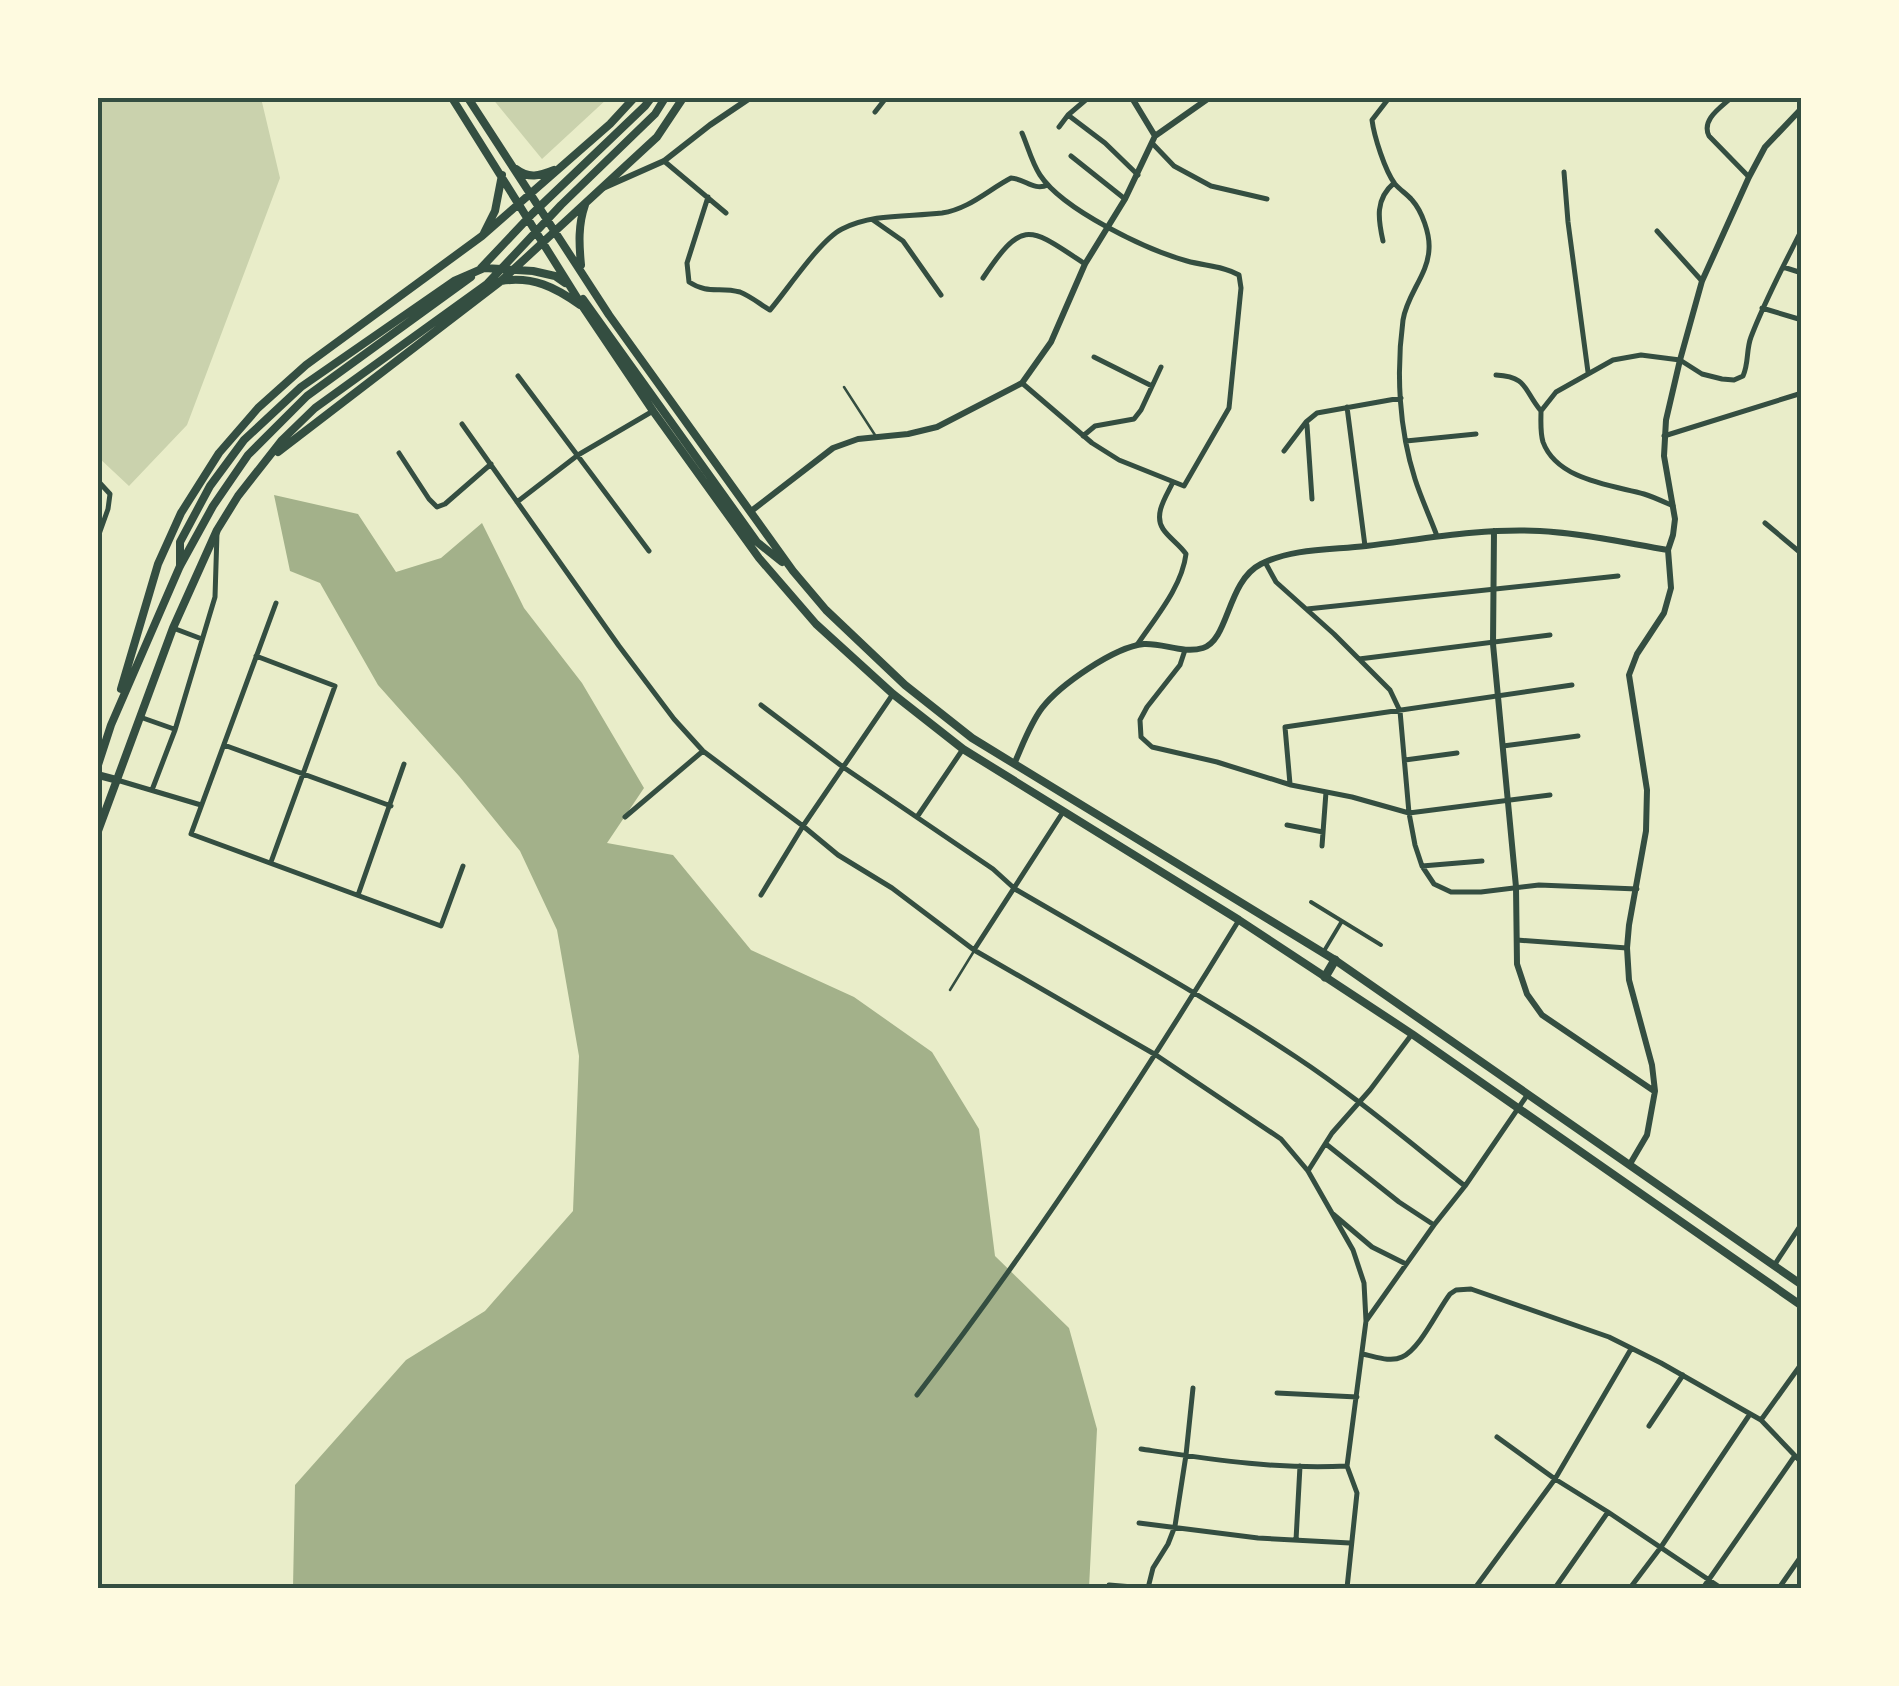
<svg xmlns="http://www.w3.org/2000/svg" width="1899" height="1686" viewBox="0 0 1899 1686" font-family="'Fira Sans Condensed',sans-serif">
  <rect width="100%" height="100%" fill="#e9edc9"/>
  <!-- green -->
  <path fill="#cad2ad" d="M98,98H261L280,178L187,425L129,486L98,457Z
    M492,98H608L542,159Z"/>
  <!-- water -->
  <path fill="#a3b18a" d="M274,495L358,514L396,572L441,558L482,523L524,608L582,683L644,788L607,843L673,855L751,950L854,997L932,1052L979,1129L995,1256L1069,1328L1097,1429L1089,1588H293L295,1485L406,1360L485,1311L573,1211L579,1056L557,930L520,851L459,776L378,685L320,583L290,571Z"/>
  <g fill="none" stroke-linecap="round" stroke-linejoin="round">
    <!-- service -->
    <path stroke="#344e41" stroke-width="2.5" d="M844,387L875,435
      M950,990L974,951"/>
    <!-- pedestrian -->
    <path stroke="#344e41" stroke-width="4" d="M1311,902L1381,945
      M1324,951L1342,921"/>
    <!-- minor -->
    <path stroke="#344e41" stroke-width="5" d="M1389,98L1372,120C1374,136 1385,171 1395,184C1400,190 1407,194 1412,200C1422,211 1430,234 1429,249C1428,275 1407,294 1403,320C1396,372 1399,429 1415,479C1421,498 1430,517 1437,536
      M1731,98C1720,108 1701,120 1709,136L1749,177
      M875,112L886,98
      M1068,115L1105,143L1138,175
      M1059,127L1068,115L1088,98
      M1022,133C1028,147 1032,163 1040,175C1063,210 1147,250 1187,261C1205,266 1224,266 1239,275L1241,288L1229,408L1184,486L1119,460L1092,443L1022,383
      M1152,143L1174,166L1211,186L1267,199
      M1071,156L1125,199
      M664,161L726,213
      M1564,172L1568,222L1588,372
      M708,197L687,263L689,282C709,295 719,286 740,292C750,296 760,304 770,310C788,289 820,240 842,229C873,213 909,217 942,213C969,209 988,190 1011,178C1026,179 1033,191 1048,185
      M873,220L903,241L941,295
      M1657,231L1702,281
      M1383,241C1378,219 1375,199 1394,183
      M1783,267L1802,273
      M983,278C1023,218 1029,227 1085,264
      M1762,308L1802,320
      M1094,357L1152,386
      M1496,375C1528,377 1523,389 1541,411
      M518,376L649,551
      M1347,407L1365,546
      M462,424L619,646L674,719L703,751L803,826L838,855L892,888L974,950L1156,1055L1281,1139L1308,1171L1353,1250L1364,1283L1366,1321
      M1307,425L1312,499
      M1083,436L1095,426L1134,419L1141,410L1161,367
      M1664,436L1802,393
      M1406,441L1476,434
      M1284,451L1306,422L1317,413L1401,398
      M399,453L429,499L437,507L445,504L491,464
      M98,481L110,494L108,509L98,537
      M517,502L578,455L653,411
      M1673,506C1664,502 1654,497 1644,494C1611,485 1557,480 1543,442C1540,432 1541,421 1541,411L1556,392L1613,360L1641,355L1680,360L1702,374L1722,379L1734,380L1743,376C1749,363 1746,350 1751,337C1765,300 1784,265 1802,229
      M1765,523L1802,554
      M1265,562L1276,582L1334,634L1390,690L1400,711L1409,813L1415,845L1422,866L1434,884L1451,892H1481L1539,885L1637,889
      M276,603L191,834L441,926L463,866
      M1307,609L1618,576
      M173,628L202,639
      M1137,645C1155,618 1182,587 1186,554C1179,544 1169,538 1163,529C1153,514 1167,495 1173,482
      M1185,650L1180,665L1147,707L1140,720L1141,737L1152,747L1217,762L1291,785L1352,797L1409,813L1550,795
      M256,656L335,686L271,862
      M1359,659L1550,635
      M761,705L843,767L993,869L1015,889C1109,944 1205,996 1296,1057C1355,1096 1409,1142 1465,1186
      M140,717L174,729
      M224,745L391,806
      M1503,746L1578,736
      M1405,760L1457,753
      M117,780L201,805
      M1290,784L1285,727L1572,685
      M152,790L175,730L215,597L217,533
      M625,817L703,751
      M917,817L963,749
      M1287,825L1323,832
      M1322,846L1326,792
      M1422,866L1482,861
      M358,895L404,764
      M761,895L803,826L893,694
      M1517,940L1627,948
      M974,950L1063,812
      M1326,1144L1399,1202L1434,1225
      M1308,1171L1332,1133L1370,1090L1412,1034
      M1333,1214L1372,1247L1406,1264
      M1775,1264L1802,1223
      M1362,1354C1374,1356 1390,1363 1402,1357C1420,1349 1437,1311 1450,1294L1456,1290L1471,1289L1609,1337L1661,1363L1761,1420L1802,1463
      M1277,1393L1357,1397
      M917,1395C1034,1243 1139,1084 1239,920
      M1761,1420L1802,1363
      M1649,1426L1683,1375
      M1497,1437L1555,1479L1608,1512L1721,1588
      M1141,1449C1209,1459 1278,1470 1347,1466
      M1139,1523L1258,1538L1350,1543
      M1296,1540L1300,1466
      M1109,1585L1145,1588
      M1148,1588L1153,1568L1168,1544L1175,1526L1186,1455L1193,1388
      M1347,1588L1357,1493L1347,1466L1366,1321L1434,1225L1465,1186L1528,1094
      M1475,1588L1555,1479L1631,1349
      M1555,1588L1608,1512
      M1630,1588L1661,1547L1750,1414
      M1703,1588L1794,1457
      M1779,1588L1802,1555"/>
    <!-- tertiary -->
    <path stroke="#344e41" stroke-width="6" d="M1132,98L1155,136
      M603,188L664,161L710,125L750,98
      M750,512L833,448L858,439L908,434L937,427L1022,383L1051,342L1085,264L1125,199L1155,136L1209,98
      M1494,531L1493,644L1516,887L1517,964L1527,994L1542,1015L1654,1091
      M1668,550L1673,535L1675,519L1664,456L1666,420L1680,360L1702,281L1749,177L1765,147L1802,108
      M1015,762C1023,744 1030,724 1042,708C1060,685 1114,647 1144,644C1164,643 1183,654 1203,648C1229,640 1227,581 1261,564C1293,548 1331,550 1366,546C1424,539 1481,528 1540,531C1582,533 1626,543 1668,550
      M1630,1164L1647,1135L1655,1091L1652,1065L1629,980L1627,948L1629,925L1646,831L1647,790L1629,675L1637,654L1664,613L1671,588L1668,550"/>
    <!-- secondary -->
    <path stroke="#344e41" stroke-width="8" d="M98,775L117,780"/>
    <!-- primary -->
    <path stroke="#344e41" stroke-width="8" d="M452,98L583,307L653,411L759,558L816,624L893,694L963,749L1239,920L1412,1034L1802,1306
      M468,98L609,315L793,571L826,610L905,685L972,738L1335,960L1802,1285
      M516,169C529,179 539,176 554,170
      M484,233L495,211L502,175
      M581,265C579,244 578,225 585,205
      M481,268L532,214L645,106L651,98
      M501,281C533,276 555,287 580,305
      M583,299L757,542L782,562
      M278,452L501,281L657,137L683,98
      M180,566V542L210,486L244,440L301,387L454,281L484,268L533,271L555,276L565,283
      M121,689L158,564L181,513L219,453L258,408L306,365L482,236L610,124L634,98
      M98,765L111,725L180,566L213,506L248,455L307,396L471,277
      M98,831L173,628L217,530L238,496L282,440L315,408L487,284L561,205L655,114L665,98"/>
    <!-- trunk -->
    <path stroke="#344e41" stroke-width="9" d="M1325,977L1335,960"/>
  </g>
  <!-- border -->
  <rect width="1899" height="1686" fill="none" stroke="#fefae0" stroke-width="200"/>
  <rect x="100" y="100" width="1699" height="1486" fill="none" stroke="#344e41" stroke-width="4"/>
</svg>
